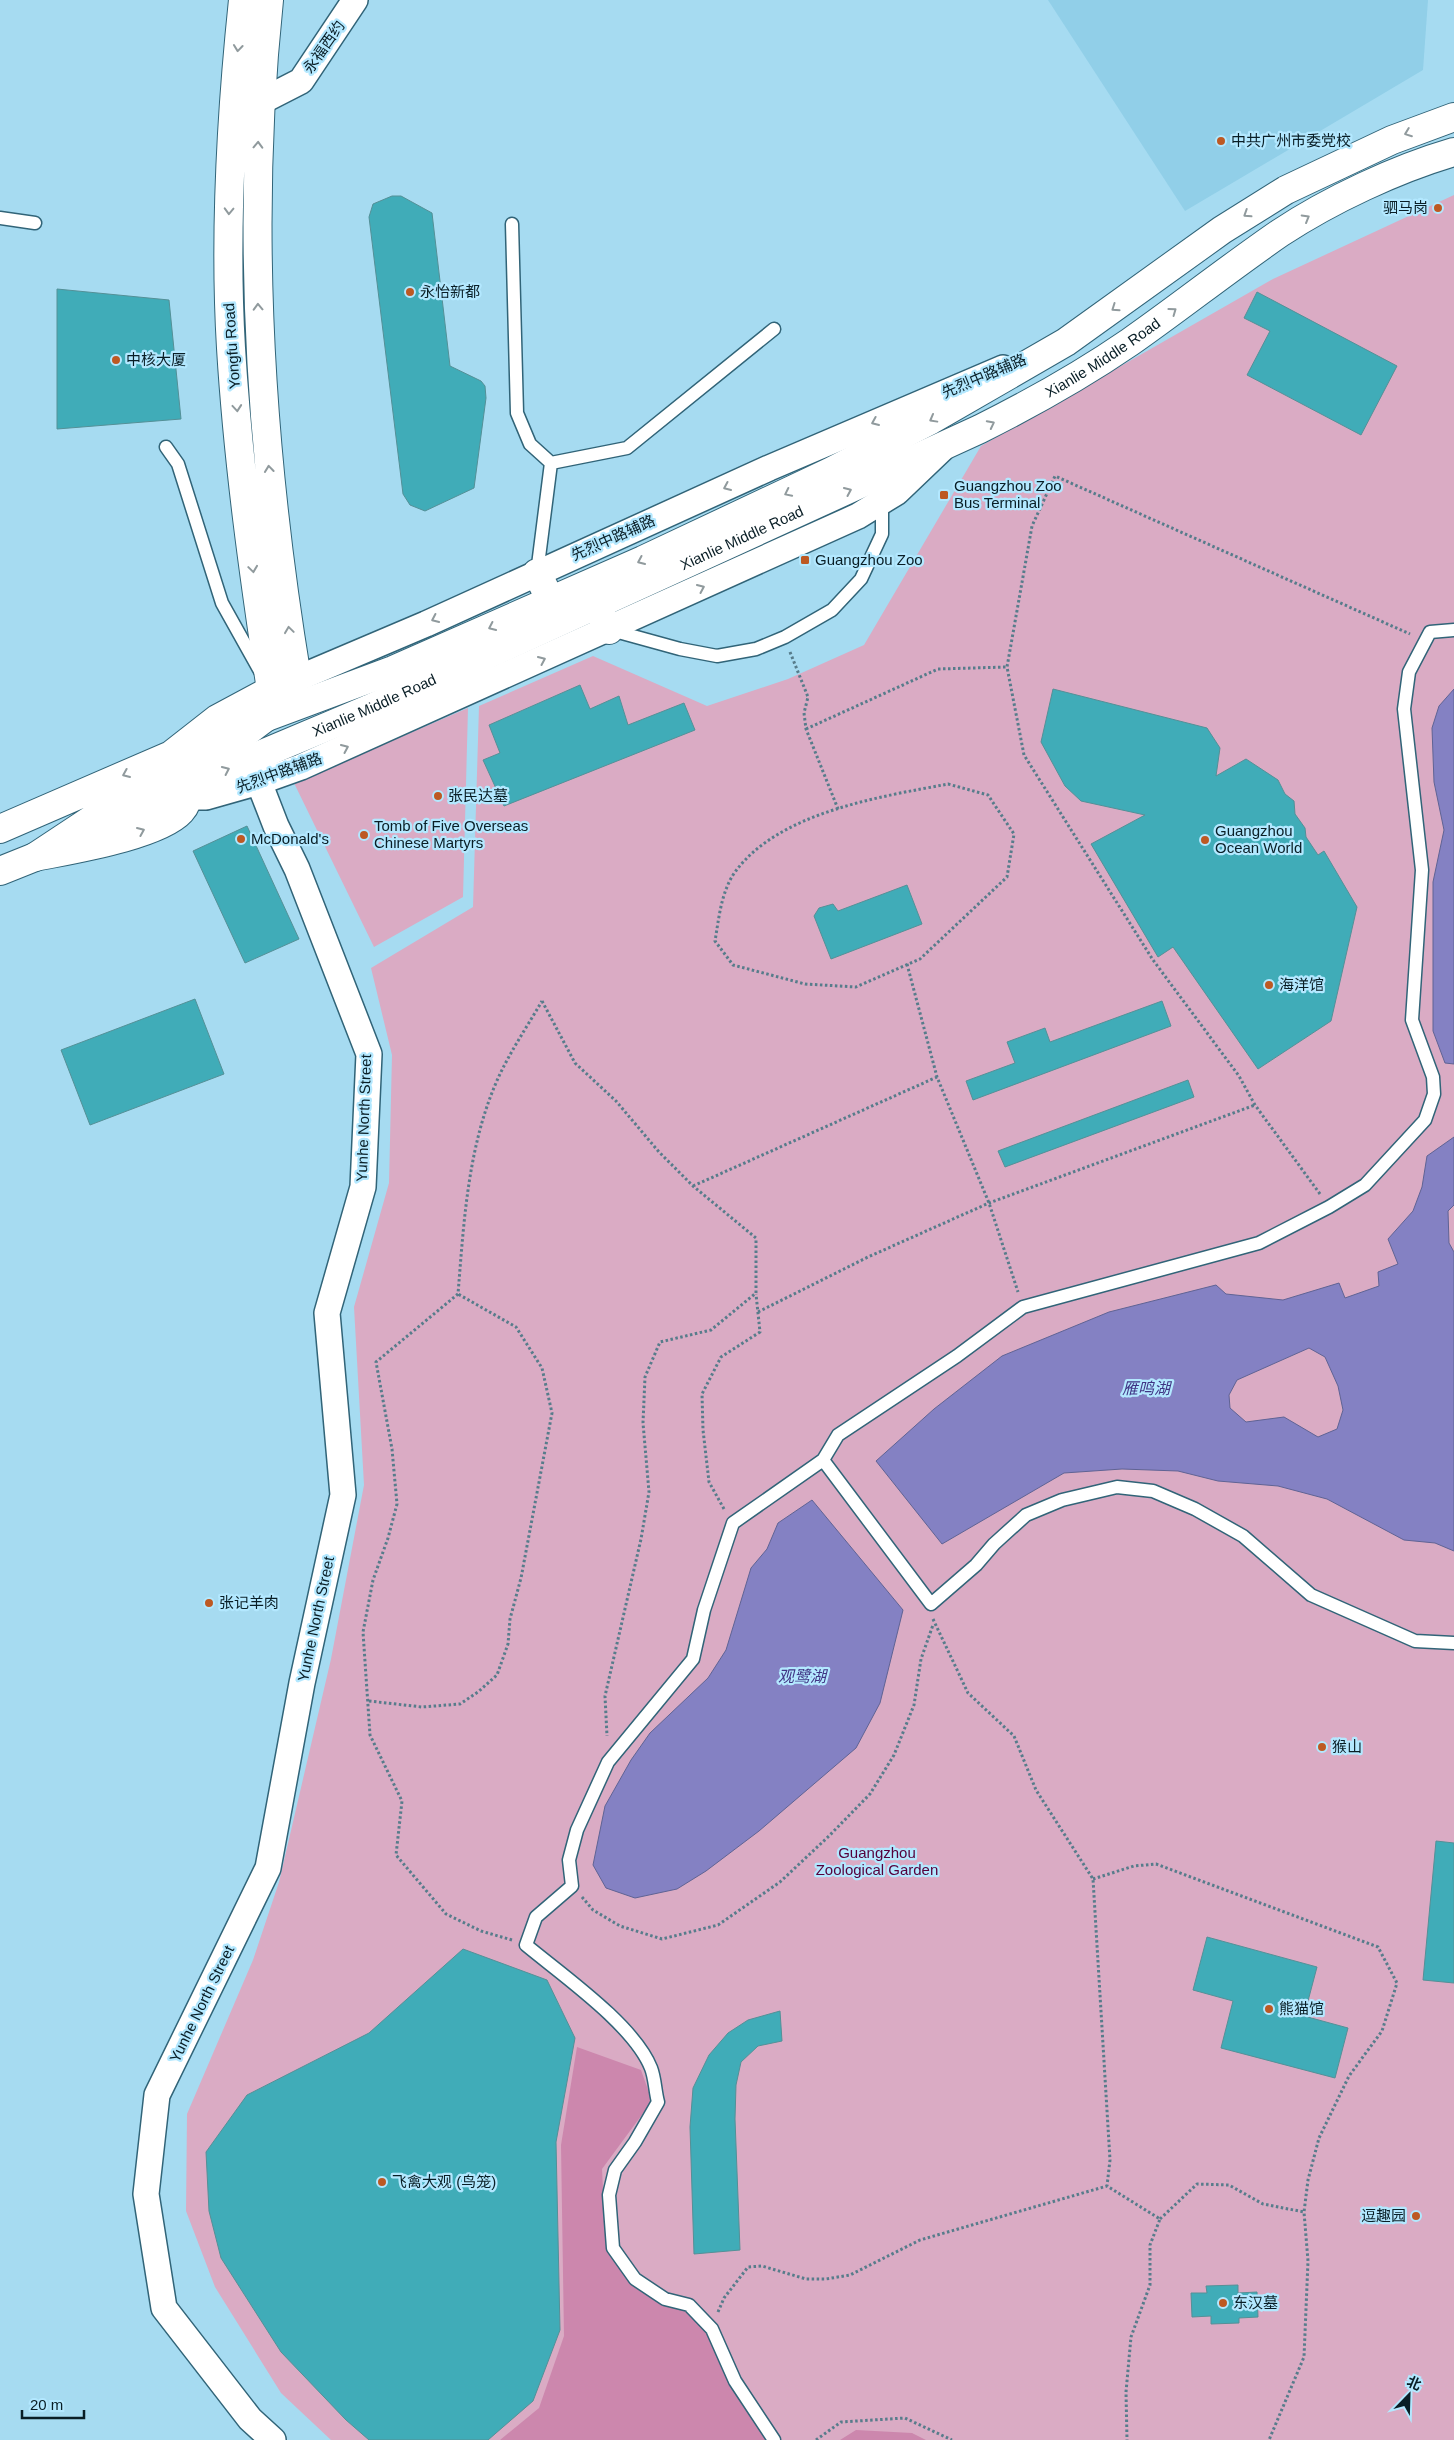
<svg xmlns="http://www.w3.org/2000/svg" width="1454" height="2440" viewBox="0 0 1454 2440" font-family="Arial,'Noto Sans SC',sans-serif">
  <rect width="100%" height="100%" fill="#a6dbf1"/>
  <!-- built -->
  <path fill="#91cfe8" d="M1048,0H1428L1423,70L1185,211Z"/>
  <!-- green -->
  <path fill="#daabc4" d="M1454,195V2440H331L281,2393L215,2287L186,2211L187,2114L253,1960L279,1882L331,1659L364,1485L354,1307L389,1183L392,1055L371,968L473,907L479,706L593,656L707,706L788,679L864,645L981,446L1273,279Z
    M468,708L463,897L374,947L294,783Z"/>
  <!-- forest -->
  <path fill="#cc87ad" d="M577,2047L641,2070L652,2101L602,2169L606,2249L664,2304L687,2311L710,2333L767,2440H500L539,2408L564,2336L561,2145Z
    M856,2430L912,2433L926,2440H840Z"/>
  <!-- water -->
  <path fill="#8481c3" stroke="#5f6394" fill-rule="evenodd" d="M1454,689V1064L1445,1063L1433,1031V882L1444,830L1434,782L1432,728L1439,706Z
    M1454,1137V1205L1448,1211L1449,1243L1454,1252V1551L1435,1543L1404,1540L1327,1499L1278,1486L1218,1481L1178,1471L1122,1469L1064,1473L942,1544L876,1461L934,1409L1002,1356L1109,1312L1216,1285L1226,1294L1283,1300L1339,1283L1345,1298L1379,1286L1378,1272L1398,1264L1388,1239L1413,1211L1422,1187L1427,1156ZM1309,1348L1325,1357L1338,1386L1343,1410L1337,1429L1318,1437L1284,1417L1246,1422L1230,1408L1229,1395L1237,1380Z
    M812,1500L903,1610L880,1703L856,1748L759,1831L706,1871L677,1889L635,1898L606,1888L593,1865L605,1806L631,1760L650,1733L708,1678L726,1650L751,1568L767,1549L778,1523Z"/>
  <!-- building -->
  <path fill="#40acb8" stroke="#549097" d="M392,196H401L432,213L450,366L481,381L485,386L486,398L474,488L425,511L410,505L403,494L369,217L373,204Z
    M57,289L169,300L181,419L57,429Z
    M1257,292L1397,366L1361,435L1247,375L1270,331L1244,318Z
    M580,685L590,709L619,696L628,725L684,703L695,730L504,806L483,760L500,753L489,725Z
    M1053,689L1207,728L1220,748L1216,776L1246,759L1278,780L1285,794L1294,801L1295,814L1305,828L1306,837L1318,855L1324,851L1357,907L1331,1021L1258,1069L1173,947L1158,957L1091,844L1145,815L1081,801L1065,786L1041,742Z
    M247,826L299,939L245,963L193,851Z
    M907,885L922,924L831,959L814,916L819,908L833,904L838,911Z
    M195,999L224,1074L90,1125L61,1050Z
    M1162,1001L1171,1026L973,1100L966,1081L1015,1063L1007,1042L1045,1028L1050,1042Z
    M1188,1080L1194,1097L1005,1167L998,1151Z
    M1436,1841L1454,1843V1983L1423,1980Z
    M1207,1937L1317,1967L1304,2016L1348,2028L1335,2078L1221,2048L1233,2001L1193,1990Z
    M463,1949L547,1980L575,2038L556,2142L560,2330L533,2401L488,2440H369L346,2420L281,2352L221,2258L209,2211L206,2152L247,2095L369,2033Z
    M780,2011L782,2041L758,2046L741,2062L736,2085L735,2119L740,2250L694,2254L690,2127L693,2088L709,2055L728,2033L748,2020Z
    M1238,2285V2293L1257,2292L1258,2317L1239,2318V2323L1211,2324V2316L1192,2317L1191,2293H1207L1206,2286Z"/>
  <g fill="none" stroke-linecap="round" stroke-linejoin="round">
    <defs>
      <path id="service" d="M0,218L35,223
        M512,224L517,413L530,444L551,463L627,448L774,329
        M166,447L178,464L222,603L260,671
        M537,573L551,463
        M611,630L680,649L717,656L756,649L785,637L832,610L861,579L882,534V512L879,501
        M823,1460L931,1604L976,1565L994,1544L1026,1515L1062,1500L1117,1487L1153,1491L1195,1509L1243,1536L1311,1595L1415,1641L1454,1643
        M774,2440L735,2381L712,2329L689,2305L665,2299L635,2279L613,2248L609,2195L615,2170L635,2142L658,2102C655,2091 655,2078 651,2068C634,2025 562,1975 526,1945L536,1917L572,1886L569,1860L577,1830L608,1762L693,1659L704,1610L733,1523L823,1460L838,1435L957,1356L1023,1307L1259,1243L1329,1207L1365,1185L1425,1120L1434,1094L1433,1077L1412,1020L1422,870L1404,709L1409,672L1430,632L1454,630"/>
      <path id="minor" d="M260,102L301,81L355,0
        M280,686L426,624L769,468L1003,368
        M250,759L276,826L297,869L369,1054L363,1187L327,1313L343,1495L302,1683L268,1868L157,2095L146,2194L164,2308L250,2419L273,2440
        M168,797H206L259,782L301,767L858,516L897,492L942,449"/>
      <path id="tertiary" d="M35,857C69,850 158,836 181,811C192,799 189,781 182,767"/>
      <g id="secondary">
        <path d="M537,573L550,599"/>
        <path d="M596,605L609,630"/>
        <path d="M259,720L393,670L643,560L830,472L931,420L1066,342L1222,230L1286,190L1392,140L1454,117"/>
        <path id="s1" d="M93,831L250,759L369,709L980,429C1032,403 1082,375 1130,342C1180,307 1229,268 1280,233C1330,200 1396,169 1454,152"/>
      </g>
      <path id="primary" d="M0,829L171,755L217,719L271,690C254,577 238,463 231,348C224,232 231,115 243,0
        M0,871L35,857L100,814L236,740L274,711L297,678C260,454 245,227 269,0"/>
    </defs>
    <!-- service casing -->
    <use href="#service" stroke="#316478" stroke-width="15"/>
    <!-- minor casing -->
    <use href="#minor" stroke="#316478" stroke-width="28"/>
    <!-- tertiary casing -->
    <use href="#tertiary" stroke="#316478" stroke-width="30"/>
    <!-- secondary casing -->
    <use href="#secondary" stroke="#316478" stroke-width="30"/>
    <!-- primary casing -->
    <use href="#primary" stroke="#316478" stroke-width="30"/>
    <!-- path -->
    <path stroke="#577c8b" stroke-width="3" stroke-dasharray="2.5 2.5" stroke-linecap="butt" d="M790,652L808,697L804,713L806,729L838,809
      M806,729L938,669L1007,667
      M948,784L988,795L1014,834L1007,877L920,959L856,987L805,984L733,965L715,941C719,918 721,892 735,872C779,812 879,797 948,784Z
      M907,964L937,1077L989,1203L1018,1292
      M542,1001L575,1063L616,1101L659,1152L693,1186L756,1238V1293L711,1330L660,1342L645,1377L643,1423L649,1492L641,1539L605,1696L607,1736
      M693,1186L937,1077
      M1320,1194L1255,1105L1239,1076L1153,960L1024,755L1007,667L1032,526L1055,476L1410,634
      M758,1312L868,1257L989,1203L1255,1105
      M724,1509L709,1482L703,1430L702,1394L721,1357L760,1332L756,1294
      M933,1619L968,1693L1014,1736L1036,1790L1093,1879L1110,2160L1107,2186
      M369,1701L422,1707L460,1704L478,1692L497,1675L508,1644L510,1619L521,1578L552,1413L542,1368L516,1327L458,1294
      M1093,1879L1134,1866L1156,1864L1378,1947L1397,1983L1382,2031L1349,2076L1319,2138L1308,2180L1304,2212L1308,2261L1304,2357L1269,2440
      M582,1897L593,1910L620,1926L662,1939L718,1925L780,1882L829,1836L870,1794L894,1755L914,1705L921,1659L933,1625
      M512,1940L481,1931L446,1914L396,1855L402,1801L370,1735L363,1632L373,1580L388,1538L397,1504L392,1449L376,1362L458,1294C464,1220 468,1142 500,1074C512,1049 528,1025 542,1001
      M1160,2219L1197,2184L1229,2185L1263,2204L1304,2212
      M718,2312L724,2298L748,2267L762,2266L806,2279H826L850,2275L920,2240L1107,2186L1160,2219L1150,2245V2285L1131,2337L1126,2392L1127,2440
      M816,2440L841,2422L905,2418L952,2440"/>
    <!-- service -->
    <use href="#service" stroke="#fff" stroke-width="12"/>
    <!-- minor -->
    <use href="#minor" stroke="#fff" stroke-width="25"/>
    <!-- tertiary -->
    <use href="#tertiary" stroke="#fff" stroke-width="28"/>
    <!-- secondary -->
    <use href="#secondary" stroke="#fff" stroke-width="28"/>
    <!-- primary -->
    <use href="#primary" stroke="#fff" stroke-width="28"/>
  </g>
  <!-- one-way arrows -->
  <defs><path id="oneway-chevron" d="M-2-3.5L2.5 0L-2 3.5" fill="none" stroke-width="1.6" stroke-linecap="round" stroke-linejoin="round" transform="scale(1.25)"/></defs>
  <g stroke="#909a9d">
    <use href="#oneway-chevron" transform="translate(238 48) rotate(96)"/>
    <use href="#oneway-chevron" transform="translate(1408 133) rotate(159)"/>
    <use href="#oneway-chevron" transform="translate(258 145) rotate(-88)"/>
    <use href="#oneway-chevron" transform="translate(229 211) rotate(92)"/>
    <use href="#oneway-chevron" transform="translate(1247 214) rotate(147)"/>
    <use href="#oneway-chevron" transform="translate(1306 218) rotate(-30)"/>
    <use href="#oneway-chevron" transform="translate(258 307) rotate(-92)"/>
    <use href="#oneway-chevron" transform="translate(1115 308) rotate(145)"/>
    <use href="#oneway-chevron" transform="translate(1173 311) rotate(-36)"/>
    <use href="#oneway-chevron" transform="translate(237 408) rotate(85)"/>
    <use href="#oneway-chevron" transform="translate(933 419) rotate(151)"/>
    <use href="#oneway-chevron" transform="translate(875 422) rotate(157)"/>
    <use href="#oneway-chevron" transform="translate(991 424) rotate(-27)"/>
    <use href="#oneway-chevron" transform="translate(269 469) rotate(-96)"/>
    <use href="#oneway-chevron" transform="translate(727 487) rotate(156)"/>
    <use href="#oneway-chevron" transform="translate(848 491) rotate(-24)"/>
    <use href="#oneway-chevron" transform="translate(788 493) rotate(154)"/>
    <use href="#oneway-chevron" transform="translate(641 561) rotate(156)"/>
    <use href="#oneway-chevron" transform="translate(253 569) rotate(82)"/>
    <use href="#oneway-chevron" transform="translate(701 588) rotate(-24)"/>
    <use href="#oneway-chevron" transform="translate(435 619) rotate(155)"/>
    <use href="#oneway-chevron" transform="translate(492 627) rotate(155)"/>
    <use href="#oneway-chevron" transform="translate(289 630) rotate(-98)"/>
    <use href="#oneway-chevron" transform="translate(542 660) rotate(-24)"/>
    <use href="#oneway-chevron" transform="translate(345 748) rotate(-24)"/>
    <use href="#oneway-chevron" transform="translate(226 770) rotate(-25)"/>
    <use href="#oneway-chevron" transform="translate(126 774) rotate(157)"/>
    <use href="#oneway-chevron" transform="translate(141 831) rotate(-23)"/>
  </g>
  <!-- markers -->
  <g fill="#bd5923" stroke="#b3e8ff" stroke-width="2">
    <circle cx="1221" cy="141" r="5"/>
    <circle cx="1438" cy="208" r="5"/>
    <circle cx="410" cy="292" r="5"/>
    <circle cx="116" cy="360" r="5"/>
    <rect x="939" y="490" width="10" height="10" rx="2.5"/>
    <rect x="800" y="555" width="10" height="10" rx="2.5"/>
    <circle cx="438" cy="796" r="5"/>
    <circle cx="364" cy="835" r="5"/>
    <circle cx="241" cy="839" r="5"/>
    <circle cx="1205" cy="840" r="5"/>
    <circle cx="1269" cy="985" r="5"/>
    <circle cx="209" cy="1603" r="5"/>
    <circle cx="1322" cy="1747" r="5"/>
    <circle cx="1269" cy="2009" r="5"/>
    <circle cx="382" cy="2182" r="5"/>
    <circle cx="1416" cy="2216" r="5"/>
    <circle cx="1223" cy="2303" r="5"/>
  </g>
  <g text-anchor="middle" stroke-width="4.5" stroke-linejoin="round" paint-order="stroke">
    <!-- street labels -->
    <g font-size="15" fill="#091e26" stroke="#b3e8ff">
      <text transform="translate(324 47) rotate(-55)" y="5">永福西约</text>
      <text transform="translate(232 346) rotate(-94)" y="5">Yongfu Road</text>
      <text dy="5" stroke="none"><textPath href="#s1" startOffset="1116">Xianlie Middle Road</textPath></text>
      <text transform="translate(984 376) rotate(-23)" y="5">先烈中路辅路</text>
      <text transform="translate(613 538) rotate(-24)" y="5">先烈中路辅路</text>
      <text dy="5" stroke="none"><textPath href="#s1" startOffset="712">Xianlie Middle Road</textPath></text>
      <text dy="5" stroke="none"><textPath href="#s1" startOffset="308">Xianlie Middle Road</textPath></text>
      <text transform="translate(279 773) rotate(-20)" y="5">先烈中路辅路</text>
      <text transform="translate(364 1118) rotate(-88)" y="5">Yunhe North Street</text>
      <text transform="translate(316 1619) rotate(-78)" y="5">Yunhe North Street</text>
      <text transform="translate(202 2004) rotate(-64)" y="5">Yunhe North Street</text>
    </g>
    <!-- poi labels -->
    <g font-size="15" fill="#091e26" stroke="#b3e8ff" text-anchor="start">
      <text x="1231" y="146">中共广州市委党校</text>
      <text x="1428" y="213" text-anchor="end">驷马岗</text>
      <text x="420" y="297">永怡新都</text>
      <text x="126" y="365">中核大厦</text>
      <text x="954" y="491">Guangzhou Zoo<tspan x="954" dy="17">Bus Terminal</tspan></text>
      <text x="815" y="565">Guangzhou Zoo</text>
      <text x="448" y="801">张民达墓</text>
      <text x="374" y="831">Tomb of Five Overseas<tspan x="374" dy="17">Chinese Martyrs</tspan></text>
      <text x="1215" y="836">Guangzhou<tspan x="1215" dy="17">Ocean World</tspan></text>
      <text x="251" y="844">McDonald's</text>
      <text x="1279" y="990">海洋馆</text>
      <text x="219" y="1608">张记羊肉</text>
      <text x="1332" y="1752">猴山</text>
      <text x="1279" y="2014">熊猫馆</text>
      <text x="392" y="2187">飞禽大观 (鸟笼)</text>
      <text x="1406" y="2221" text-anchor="end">逗趣园</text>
      <text x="1233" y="2308">东汉墓</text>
    </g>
    <!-- park labels -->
    <g font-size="15" fill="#55003b" stroke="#b3e8ff">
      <text x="877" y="1858">Guangzhou<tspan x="877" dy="17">Zoological Garden</tspan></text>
    </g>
    <!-- water labels -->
    <g font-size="16" font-style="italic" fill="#403484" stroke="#b3e8ff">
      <text x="1146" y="1394">雁鸣湖</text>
      <text x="802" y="1682">观鹭湖</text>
    </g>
  </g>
  <!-- north arrow -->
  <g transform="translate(1409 2395) rotate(23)" stroke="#b3e8ff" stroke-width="4" paint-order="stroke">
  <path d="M0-4L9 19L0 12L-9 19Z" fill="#091e26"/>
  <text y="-8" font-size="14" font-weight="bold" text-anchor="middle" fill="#091e26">北</text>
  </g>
  <!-- scale -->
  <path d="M22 2410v8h62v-8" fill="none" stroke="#091e26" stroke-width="2.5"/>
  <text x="30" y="2410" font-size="15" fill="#091e26" stroke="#b3e8ff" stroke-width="4" paint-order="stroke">20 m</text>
</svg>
